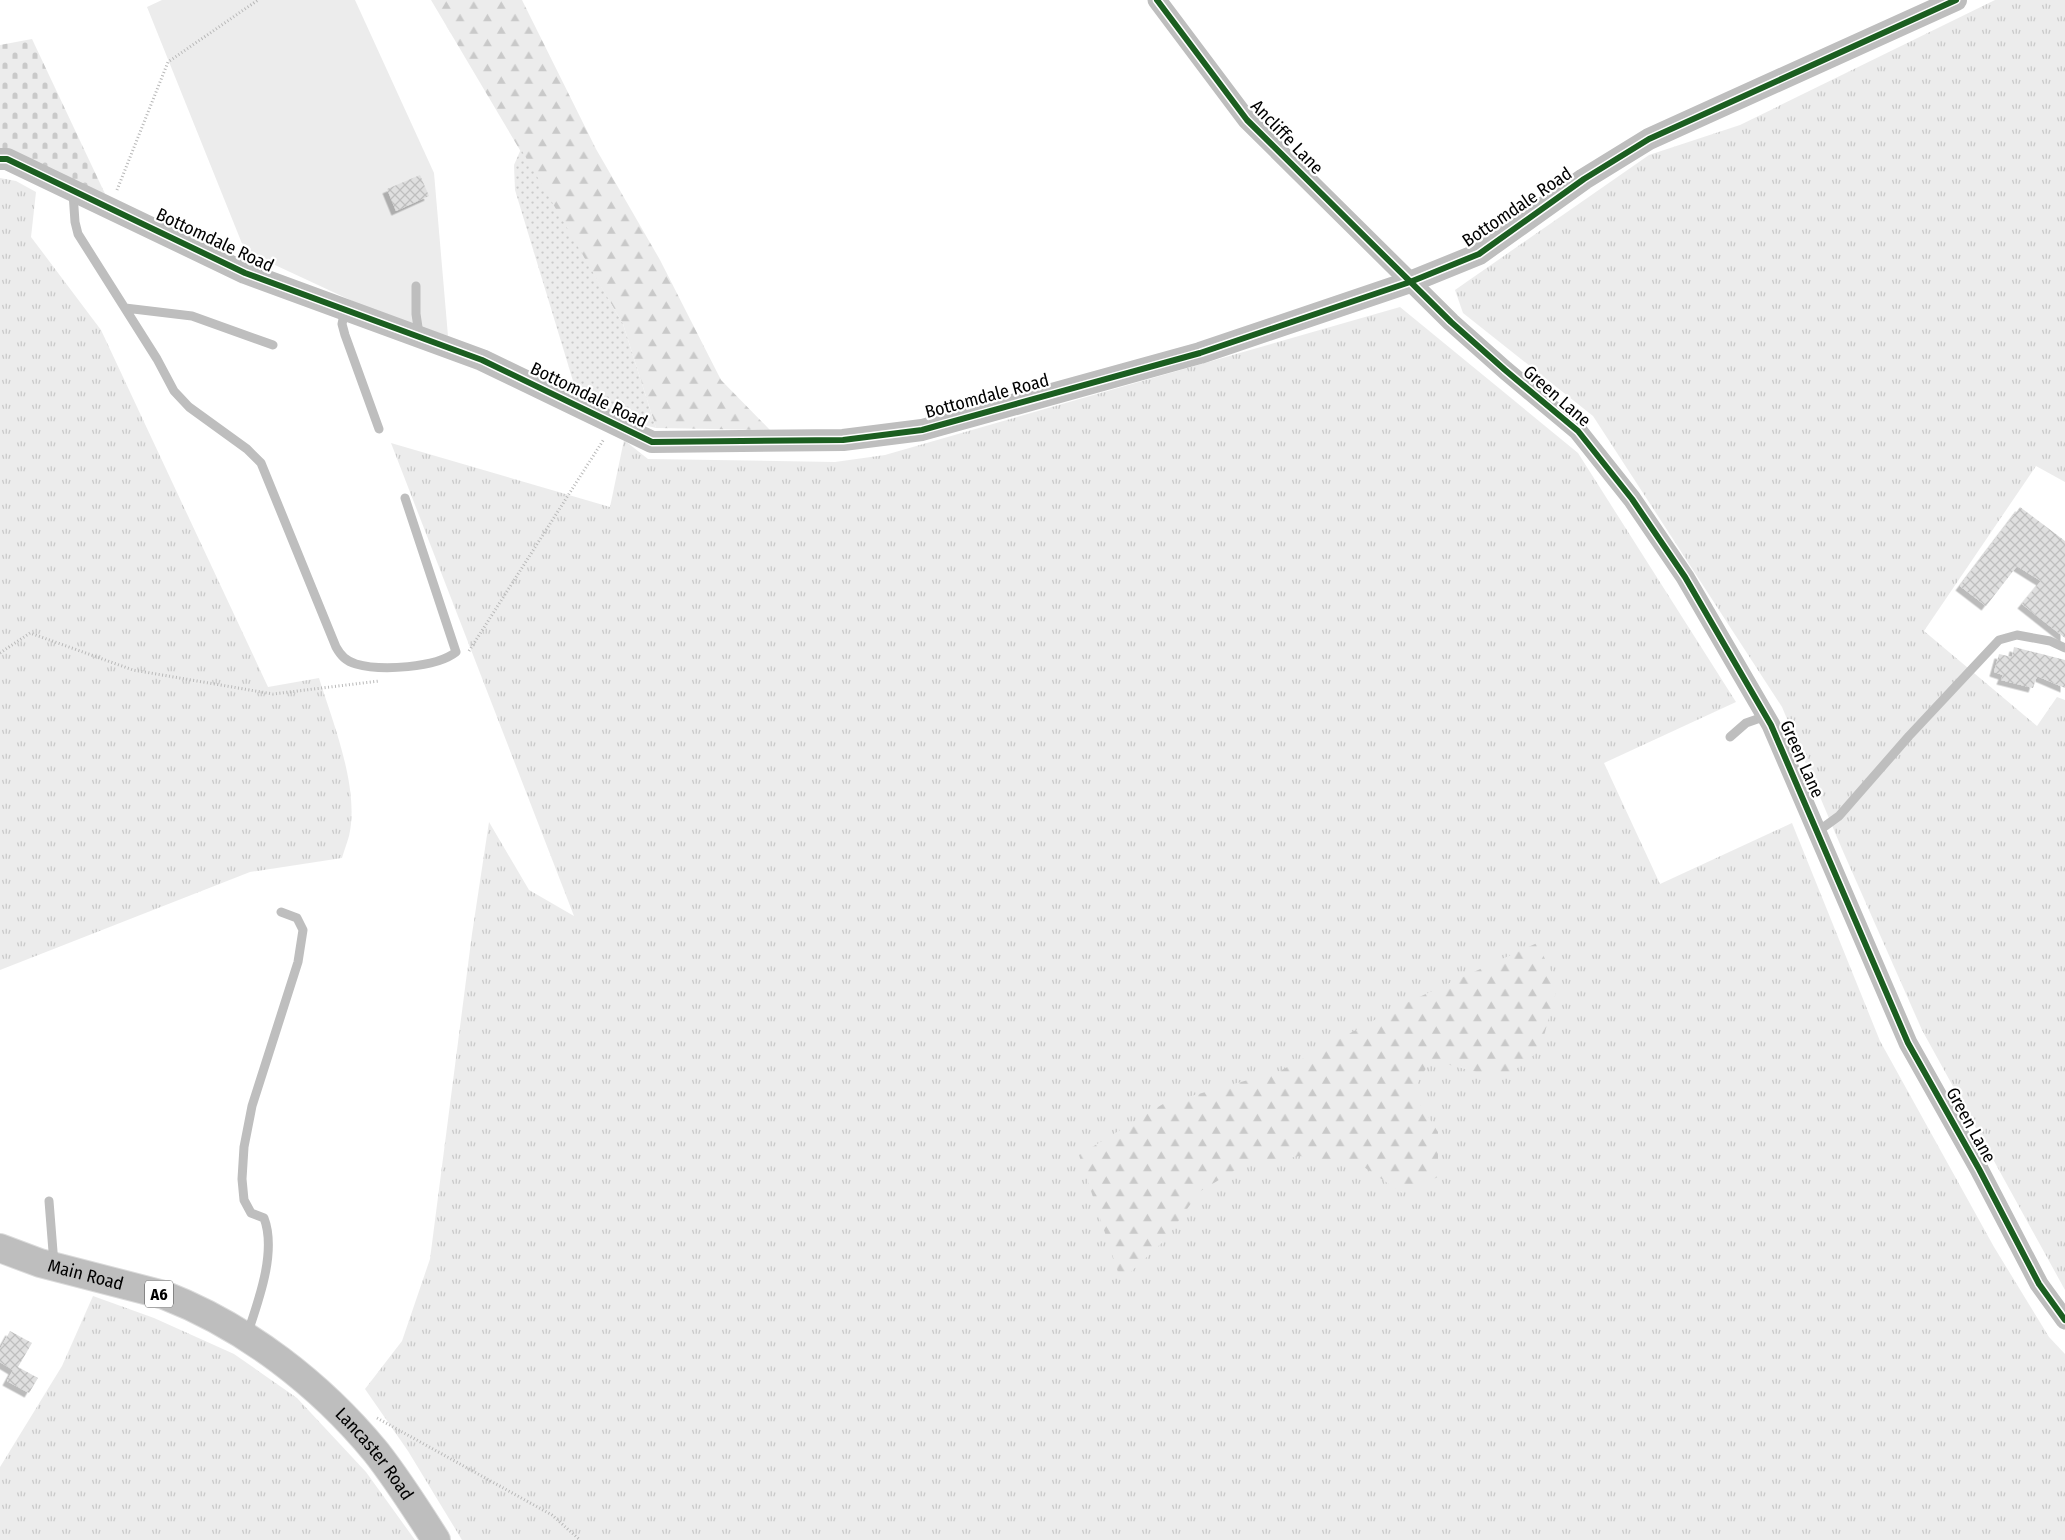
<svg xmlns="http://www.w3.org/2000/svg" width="2065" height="1540" viewBox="0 0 2065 1540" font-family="'Fira Sans Condensed',sans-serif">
  <defs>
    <pattern id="grass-tufts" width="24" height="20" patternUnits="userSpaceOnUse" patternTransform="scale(1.25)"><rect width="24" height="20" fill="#ececec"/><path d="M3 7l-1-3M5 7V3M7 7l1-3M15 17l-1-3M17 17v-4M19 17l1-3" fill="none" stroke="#c9c9c9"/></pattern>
    <pattern id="forest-firs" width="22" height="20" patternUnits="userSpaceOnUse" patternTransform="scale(1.25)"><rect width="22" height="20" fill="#ececec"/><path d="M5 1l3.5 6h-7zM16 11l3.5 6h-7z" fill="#c9c9c9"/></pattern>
    <pattern id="cemetery-stones" width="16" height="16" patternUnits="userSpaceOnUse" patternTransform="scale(1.25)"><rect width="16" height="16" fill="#ececec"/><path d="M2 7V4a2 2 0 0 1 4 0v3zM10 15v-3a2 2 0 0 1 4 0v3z" fill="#c9c9c9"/></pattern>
    <pattern id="garden-dots" width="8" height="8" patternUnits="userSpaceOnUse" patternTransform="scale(1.25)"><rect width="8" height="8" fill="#ececec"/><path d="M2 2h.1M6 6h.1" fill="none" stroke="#c9c9c9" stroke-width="1.8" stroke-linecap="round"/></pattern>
    <pattern id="building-cross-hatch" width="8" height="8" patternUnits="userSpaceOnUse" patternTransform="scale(1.25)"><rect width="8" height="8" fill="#dfdfdf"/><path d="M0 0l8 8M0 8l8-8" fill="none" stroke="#bebebe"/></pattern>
    <filter id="shadow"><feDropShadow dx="-4.5" dy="4.5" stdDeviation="0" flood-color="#0004"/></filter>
  </defs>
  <rect width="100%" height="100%" fill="#fff"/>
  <!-- grass -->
  <path fill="url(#grass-tufts)" d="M1995,0H2065V482L2036,466L1924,631L2037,726L2057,697L2065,700V1290L1922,1030L1842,849L1782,707L1593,416L1463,313L1455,290L1649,155L1740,125Z
    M0,178L16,181L36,192L31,237L101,330L268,687L319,678C333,723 360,789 349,836C347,843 344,851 342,858L250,872L0,970Z
    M1400,307L1578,453L1736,702L1604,763L1660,884L1792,823L1880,1041L1994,1247L2049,1337L2065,1354V1540H462L408,1451L365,1389L402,1341L430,1259L472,934L489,822L529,890L574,916L391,443L610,507L624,440L648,459L835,462L885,455Z
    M93,1296L154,1318L234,1354L297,1398L366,1472L415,1540H0V1467L62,1366Z"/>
  <!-- forest -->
  <path fill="url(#forest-firs)" d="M431,0H522L596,149L660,260L721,380L770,430L656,428L623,324Z
    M1537,943L1558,985L1540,1050L1503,1079L1431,1060L1412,1092L1438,1132V1177L1402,1193L1361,1165L1300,1156L1242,1166L1199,1192L1166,1239L1121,1281L1079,1155L1163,1104L1280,1071L1404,1004Z"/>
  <!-- cemetery -->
  <path fill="url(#cemetery-stones)" d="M32,39L107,198L0,155V45Z"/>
  <!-- park -->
  <path fill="#ececec" d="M162,0H355L434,173L448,336L376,312L245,251L147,7Z"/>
  <!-- garden -->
  <path fill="url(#garden-dots)" d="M521,149L623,324L656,428L640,424L577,394L515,190L514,165Z"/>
  <!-- building -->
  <path fill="url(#building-cross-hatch)" filter="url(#shadow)" d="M420,175L429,196L396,211L387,189Z
    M2020,507L2065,541V638L2022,604L2041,581L2017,566L1986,606L1960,586Z
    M2014,647L2065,660V688L2037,676L2033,688L2001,680L2003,675L1994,672L1999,654L2012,657Z
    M10,1331L32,1343L18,1367L38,1378L29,1393L7,1381L13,1370L0,1362V1349Z"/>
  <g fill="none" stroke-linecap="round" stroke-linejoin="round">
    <defs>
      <g id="primary">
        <path id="s1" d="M0,1248L40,1263L164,1295C246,1327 320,1384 376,1452C398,1480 417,1510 436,1540"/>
      </g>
    </defs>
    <!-- primary casing -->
    <use href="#primary" stroke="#dbdbdb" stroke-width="30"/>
    <!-- path -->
    <path stroke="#b9b9b9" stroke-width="3" stroke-dasharray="1 2.5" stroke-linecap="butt" d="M117,190L168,62L258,0
      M469,651L604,439
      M0,653L30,633L133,670L273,694L379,681
      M377,1418L552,1515L580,1540"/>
    <!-- service -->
    <path stroke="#bebebe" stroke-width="9" d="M73,193L75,222L78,234L157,359L174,391L189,407L247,449L261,463L336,647C341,656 346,661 356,664C381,671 436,668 456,652L405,498
      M416,286V314L419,334
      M125,308L192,316L273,345
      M345,310L342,324L345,335L379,429
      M1730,737L1746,723L1766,716
      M1817,832L1839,816L1909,736L1999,640L2017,635L2050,641L2065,648
      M49,1201L54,1264
      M247,1335C258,1302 277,1252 264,1218L251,1213L244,1200L242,1179L244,1147L252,1106L298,962L303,930L297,918L281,912"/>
    <!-- minor -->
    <path stroke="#bebebe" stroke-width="19" d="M1157,0L1247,120L1451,322L1505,370L1578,431L1632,499L1685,577L1771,725L1908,1043L1979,1169L2039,1284L2065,1320"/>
    <!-- tertiary -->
    <path stroke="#bebebe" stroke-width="22" d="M0,159H7L245,273L482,360L652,442L843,440L922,430L1200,353L1410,282L1479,254L1584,179L1649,139L1956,0"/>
    <!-- primary -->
    <use href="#primary" stroke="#bebebe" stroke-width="28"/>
    <defs>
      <path id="cycleway" d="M1157,0L1247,120L1451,322L1505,370L1578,431L1632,499L1685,577L1771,725L1908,1043L1979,1169L2039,1284L2065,1320
        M0,159H7L245,273L482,360L652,442L843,440L922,430L1200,353L1410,282L1479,254L1584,179L1649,139L1956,0"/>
    </defs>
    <!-- cycleway casing -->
    <use href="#cycleway" stroke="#fff" stroke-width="9"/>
    <!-- cycleway -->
    <use href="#cycleway" stroke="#1b5e20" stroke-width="6"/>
  </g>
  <g text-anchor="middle" stroke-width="4.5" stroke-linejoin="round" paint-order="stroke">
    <!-- shield labels -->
    <rect fill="#fff" stroke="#4c4c4c" stroke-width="1" x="145" y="1280.5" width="28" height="27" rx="4"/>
    <g font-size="16" font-weight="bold" fill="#000">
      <text x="159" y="1300">A6</text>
    </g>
    <!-- street labels -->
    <g font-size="18" fill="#000" stroke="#fff">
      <text transform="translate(1287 137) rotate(46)" y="6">Ancliffe Lane</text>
      <text transform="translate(1517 207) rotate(-34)" y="6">Bottomdale Road</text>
      <text transform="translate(215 240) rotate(25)" y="6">Bottomdale Road</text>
      <text transform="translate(589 395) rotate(26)" y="6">Bottomdale Road</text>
      <text transform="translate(987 396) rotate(-15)" y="6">Bottomdale Road</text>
      <text transform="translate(1557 396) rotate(41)" y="6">Green Lane</text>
      <text transform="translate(1802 759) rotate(66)" y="6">Green Lane</text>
      <text transform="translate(1971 1125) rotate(61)" y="6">Green Lane</text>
      <text dy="6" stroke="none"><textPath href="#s1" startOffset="90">Main Road</textPath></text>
      <text dy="6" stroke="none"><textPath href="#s1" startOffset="438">Lancaster Road</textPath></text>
    </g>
  </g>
</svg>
